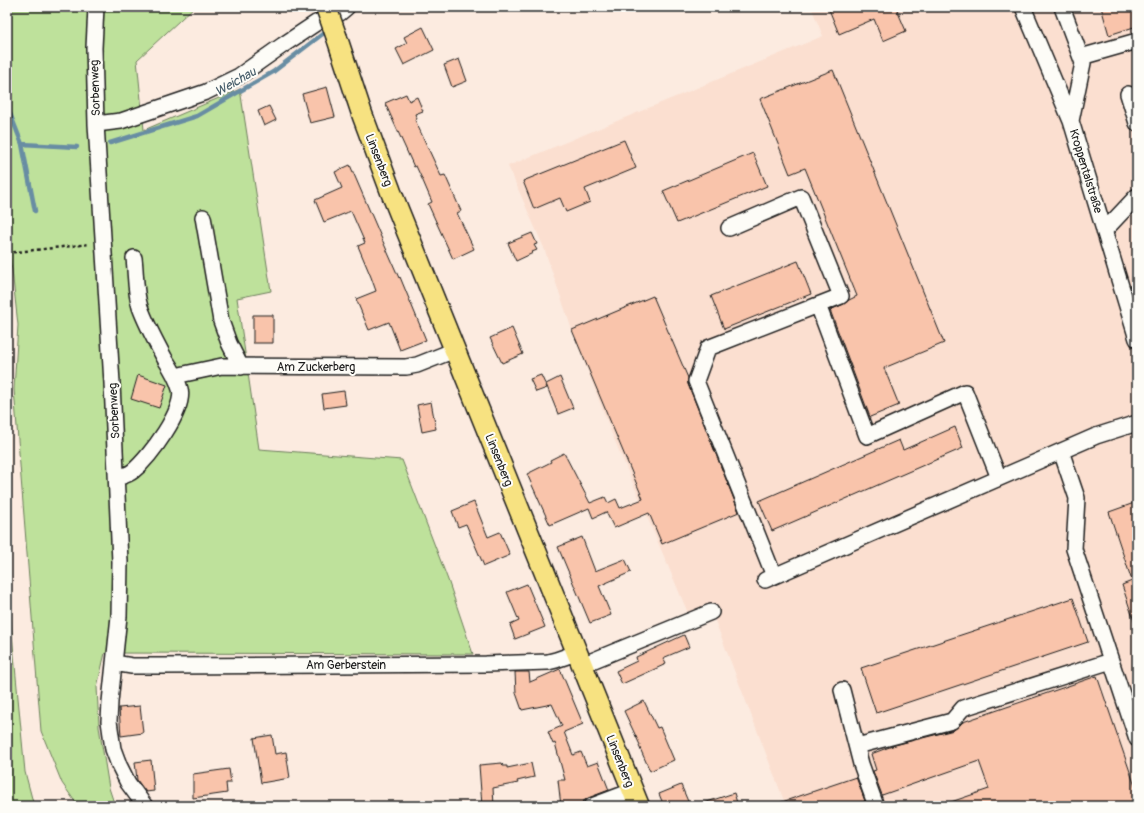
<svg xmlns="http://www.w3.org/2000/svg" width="1144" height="813" viewBox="0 0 1144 813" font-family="Pangolin,sans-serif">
  <rect width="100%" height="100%" fill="#fcebe0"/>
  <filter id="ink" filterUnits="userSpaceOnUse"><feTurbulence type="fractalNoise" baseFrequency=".025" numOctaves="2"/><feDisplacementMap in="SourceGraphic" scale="8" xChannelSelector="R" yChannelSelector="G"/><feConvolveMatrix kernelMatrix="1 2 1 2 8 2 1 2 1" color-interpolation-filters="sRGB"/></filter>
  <g filter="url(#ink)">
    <!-- built -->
    <path fill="#fbdfd0" d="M811,7H1137V806H786L714,618L691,620L612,434L572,330L544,248L508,166L823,36Z"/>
    <!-- green -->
    <path fill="#bee19b" stroke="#6d7e5c" d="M7,7H194L137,60L144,130L240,89L271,291L237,298L259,449L402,460L448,580L473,654L105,653L97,687L99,727L109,788L115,806H78L62,783L41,731L14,389L18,325L12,270L7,245Z
      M7,581L25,772L34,806H7Z"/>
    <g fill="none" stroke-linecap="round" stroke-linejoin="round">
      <!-- stream -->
      <path stroke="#688da3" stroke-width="4.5" d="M7,106L22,144L35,211
        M110,143L197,116L273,72L329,29
        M22,144L77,147"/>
    </g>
    <!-- building -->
    <path fill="#f9c4ab" stroke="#1c1c1c" d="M828,7H903L897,10L906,31L883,41L874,19L839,34Z
      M1101,7H1133L1137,19V26L1109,35Z
      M423,27L434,50L404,65L396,49L407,43L404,37Z
      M459,59L467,81L452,87L444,65Z
      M833,70L944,343L884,368L899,405L870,417L830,310L844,304L849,300L857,296L805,168L790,174L760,99Z
      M327,87L335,117L310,123L302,94Z
      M406,94L409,101L417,97L423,111L415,114L417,119L415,120L441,176L445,175L461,211L457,213L474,249L453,259L428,204L432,202L423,181L416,166L414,167L385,103Z
      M269,106L276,120L264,126L258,111Z
      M624,140L636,168L585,189L590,202L566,212L560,198L534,209L523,181Z
      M753,153L767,186L677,223L663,191Z
      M350,165L381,237L399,278L400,277L426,340L400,350L389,322L369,330L356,299L376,291L371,277L358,246L365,243L351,211L324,222L315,200L342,188L335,172Z
      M532,233L537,244L534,245L537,250L532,252L533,253L516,261L508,243Z
      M798,261L811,294L724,329L711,296Z
      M653,296L688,378V384L739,512L662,544L649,513L614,528L606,512L593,518L589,508L550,525L527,474L551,462L550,460L564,453L590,503L605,497L608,503L616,499L620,508L643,499L572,330Z
      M253,315H273V343H253Z
      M512,328L523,354L502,363L490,338Z
      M138,375L167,385L159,408L131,399Z
      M541,375L547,388L536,392L530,379Z
      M560,377L573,408L558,414L546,384Z
      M344,391L346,405L324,408L322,394Z
      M431,402L436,429L422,432L417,405Z
      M955,427L963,448L772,531L759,501L899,440L903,450Z
      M474,502L488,537L500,532L510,555L484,566L466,524L458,527L452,511Z
      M1137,502V624H1135L1122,585L1132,581L1109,512Z
      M582,537L595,571L625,559L631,572L599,586L611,615L590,623L558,547Z
      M527,584L545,627L515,639L510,625L519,621L507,592Z
      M1073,598L1088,642L876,713L861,668Z
      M684,635L689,647L663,658L666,664L622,684L616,671L637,661L636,657Z
      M560,669L583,724L564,732L573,755L581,752L587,766L598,762L609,790L588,798L582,802L583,806H561L558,780H565L555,743L553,744L548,732L562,726L552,704L522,710L516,693L515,672H529L530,682Z
      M1097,676L1137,792V806H946L945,804L989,789L979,761L882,795L873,771L876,770L871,754L895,745L954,730L963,722Z
      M644,701L657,728L660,727L674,760L650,771L639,746L640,745L624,711Z
      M140,706L143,733L121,736L119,708Z
      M272,735L275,754L286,752L290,778L261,783L254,738Z
      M151,760L154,791L146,792L137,780L135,762Z
      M502,763L503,766H507V768L531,763L534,777L517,781L518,783L493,788L494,806H482L479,765Z
      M229,769L231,783H226L227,793L193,798V774Z
      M856,777L865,801H864L865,806H776V804Z
      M681,785L690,806H664L659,794Z
      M734,793L738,806H701V804Z"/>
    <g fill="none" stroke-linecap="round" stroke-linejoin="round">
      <defs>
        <path id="minor" d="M96,7L94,48L96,124L112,383L120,562L119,616L110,702L109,721L113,749L119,765L128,783L145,806
          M1023,7L1071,121L1137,339
          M1062,7L1083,63L1071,121
          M1081,57L1137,41
          M1128,94L1137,123
          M96,124L121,121L206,92L239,76L283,45L316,23L340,13L347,7
          M203,217L221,321L229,343L241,367
          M729,228L801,197L841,296L818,305L867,436L965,392L999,478
          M1104,231L1137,196
          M175,376L222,366L406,367L417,365L455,350
          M1061,451L1077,498L1074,549L1137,739
          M117,478C123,476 128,475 133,471C149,458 186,409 180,389C177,378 171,368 165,359C156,342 146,324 140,307C135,292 136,274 134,258
          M774,576L696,381L708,348L818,305
          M765,580L1096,436L1137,423
          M114,663L132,666H161L486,664L548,662L556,660L576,653
          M582,665L711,612
          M842,690L861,764L876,806
          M857,746L952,721L963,708L1111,661
          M592,806L632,791"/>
        <path id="major" d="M337,38L362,114L391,192L639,806"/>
      </defs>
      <!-- minor casing -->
      <use href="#minor" stroke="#1c1c1c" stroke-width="18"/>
      <!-- major casing -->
      <use href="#major" stroke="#1c1c1c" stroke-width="23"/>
      <!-- path -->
      <path stroke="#1c1c1c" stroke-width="2.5" stroke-dasharray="3 3" stroke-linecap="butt" d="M7,253L90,244"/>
      <!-- minor -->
      <use href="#minor" stroke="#fdfcf7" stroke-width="15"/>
      <!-- major -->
      <use href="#major" stroke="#f7e281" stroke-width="20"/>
      <defs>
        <path id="major-bridge" d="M326,7L337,38"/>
      </defs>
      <!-- major-bridge casing -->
      <use href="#major-bridge" stroke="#1c1c1c" stroke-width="23" stroke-linecap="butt"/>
      <!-- major-bridge -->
      <use href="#major-bridge" stroke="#f7e281" stroke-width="20"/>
    </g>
  </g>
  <g text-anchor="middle" stroke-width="4" stroke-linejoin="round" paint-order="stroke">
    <!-- street labels -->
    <g font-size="12" fill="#1c1c1c" stroke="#fdfcf7">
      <text transform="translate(95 88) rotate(-92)" y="4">Sorbenweg</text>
      <text transform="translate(379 160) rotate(69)" y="4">Linsenberg</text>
      <text transform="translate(1086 171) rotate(73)" y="4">Kroppentalstraße</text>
      <text x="316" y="371">Am Zuckerberg</text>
      <text transform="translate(114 411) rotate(-93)" y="4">Sorbenweg</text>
      <text transform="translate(499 460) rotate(68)" y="4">Linsenberg</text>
      <text x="346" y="669">Am Gerberstein</text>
      <text transform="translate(620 761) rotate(68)" y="4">Linsenberg</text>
    </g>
    <!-- water labels -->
    <g font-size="13" font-style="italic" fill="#485e6b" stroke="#fdfcf7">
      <text transform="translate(235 81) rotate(-30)" y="5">Weichau</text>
    </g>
  </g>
  <!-- margin -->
  <rect width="1144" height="813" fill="none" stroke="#fdfcf7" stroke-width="24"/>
  <rect x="12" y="12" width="1120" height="789" fill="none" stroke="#1c1c1c" stroke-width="1.5" filter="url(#ink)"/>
</svg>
